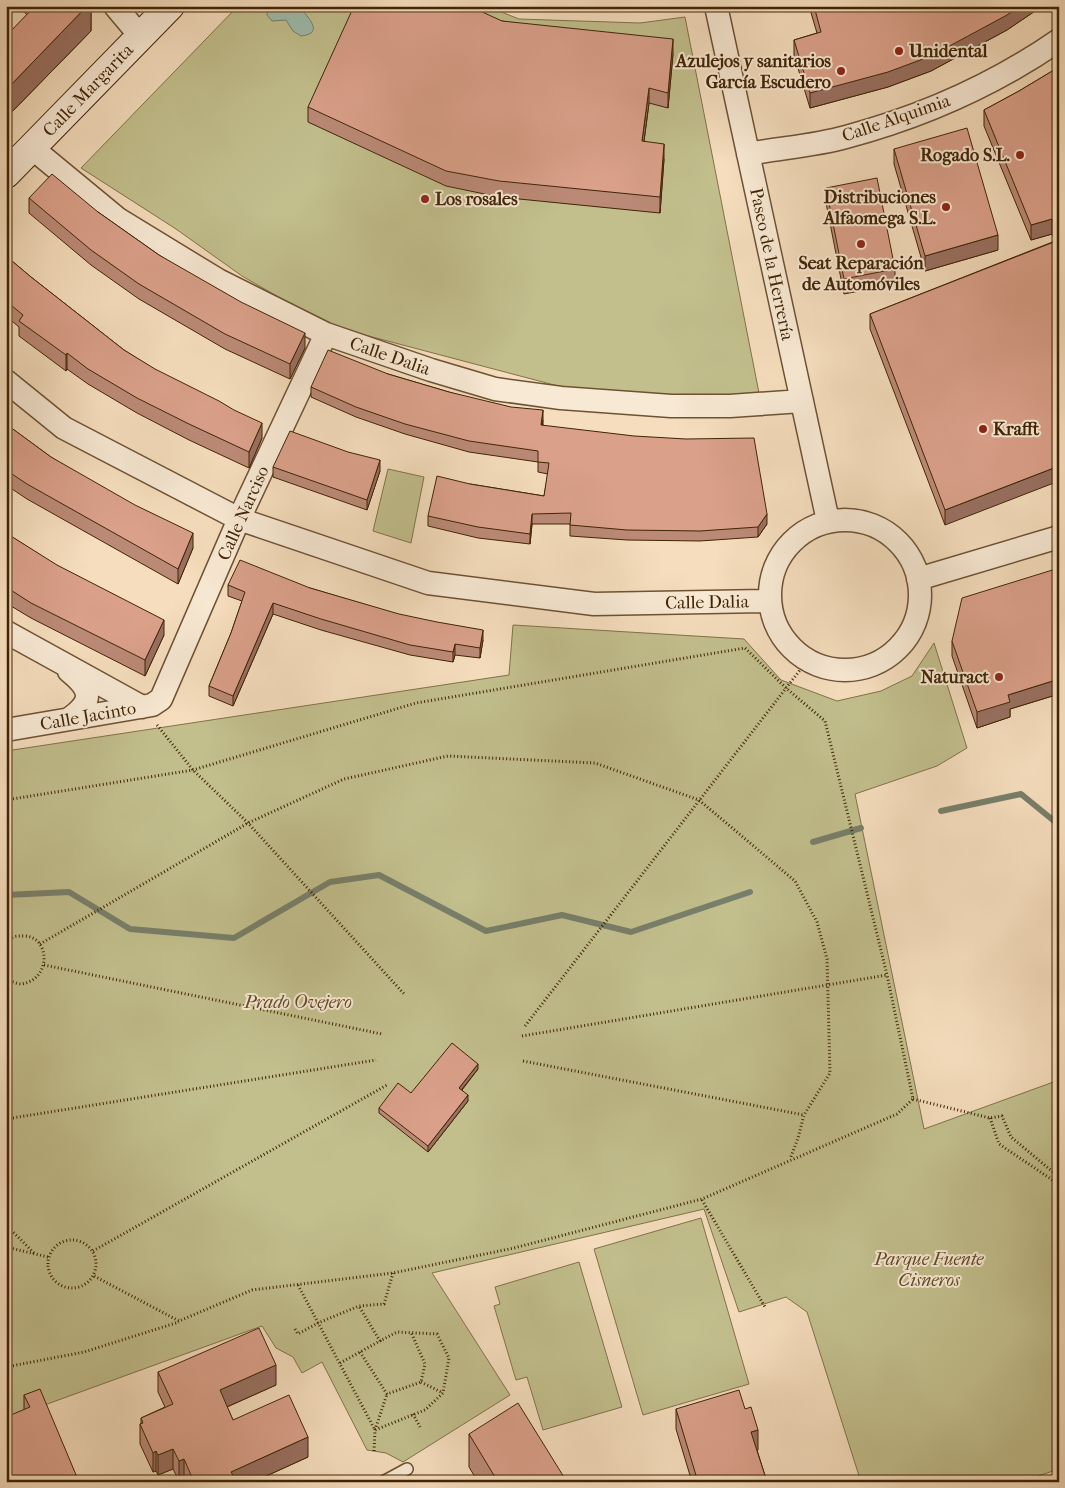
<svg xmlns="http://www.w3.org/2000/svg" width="1065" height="1488" viewBox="0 0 1065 1488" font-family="'IM FELL French Canon',serif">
  <rect width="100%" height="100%" fill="#f5ddbd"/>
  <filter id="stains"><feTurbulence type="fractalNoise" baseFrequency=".004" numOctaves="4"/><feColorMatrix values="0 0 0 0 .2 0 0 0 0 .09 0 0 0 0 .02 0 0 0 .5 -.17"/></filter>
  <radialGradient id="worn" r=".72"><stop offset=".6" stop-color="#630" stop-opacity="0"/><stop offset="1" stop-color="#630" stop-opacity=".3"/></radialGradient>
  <!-- green -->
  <path fill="#c2bf8d" stroke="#81724a" d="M238,6H486L519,19L640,23L685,17L759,393L700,396L640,395L558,386L327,325L242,276L176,229L81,168Z
    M388,469L424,477L411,543L373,531Z
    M513,625L744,639L781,680L837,701L881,691L912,676L934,643L967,748L937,766L855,794L924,1129L1059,1080V1469L1020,1482H861L807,1312L786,1297L739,1312L704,1209L432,1273L510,1395L403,1462L386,1453L367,1450L322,1362L302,1373L293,1357L276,1348L262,1326L6,1419V751L509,675Z
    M701,1218L749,1384L643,1415L594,1249Z
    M579,1262L622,1407L543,1430L527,1377L516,1380L494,1306L500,1304L495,1287Z"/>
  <!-- water -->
  <path fill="#9dbcad" stroke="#787f6a" d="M267,6H300C303,14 328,33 301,36L293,31L286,20L272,21L267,15Z"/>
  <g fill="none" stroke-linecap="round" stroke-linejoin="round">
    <!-- stream -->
    <path stroke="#787f6a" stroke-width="6" d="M941,811L1021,794L1059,825
      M813,842L861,828
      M6,895L69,892L130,929L234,938L330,882L379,875L486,931L562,915L631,932L750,892"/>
    <defs>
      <path id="lane" d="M383,1482L407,1469"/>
      <path id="street" d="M115,6L141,37
        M716,6L828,521
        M32,148L118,219L218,280L326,334L431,370L495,389L561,398L671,406H730L802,401
        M748,154C780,148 814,146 846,137C921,117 994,85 1059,40
        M6,381L64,428L239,519L428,583L594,604L769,601
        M770 595a75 75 0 1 1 150 0a75 75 0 1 1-150 0Z
        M918,579L1059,537
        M6,632L142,707
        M69,719C94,701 92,690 69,671
        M6,730L152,705L161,699L239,519L326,334"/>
      <path id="secondary" d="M6,174L170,6"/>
    </defs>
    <!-- lane casing -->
    <use href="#lane" stroke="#6d5234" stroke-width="14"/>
    <!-- street casing -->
    <use href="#street" stroke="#6d5234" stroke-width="25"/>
    <!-- secondary casing -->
    <use href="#secondary" stroke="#402406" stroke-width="30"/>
    <!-- path -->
    <path stroke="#402406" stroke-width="3" stroke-dasharray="1 2.5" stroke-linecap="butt" d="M157,725L193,770L248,823L405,995
      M6,800L193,770L416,703L745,648L786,688L825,721L887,975L913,1099L897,1114L702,1199L514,1248L393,1273L252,1290L179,1321L94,1276
      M6,941C13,936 16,936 25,936C50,937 52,980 21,984C17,984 11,981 6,980
      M40,944L248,823L344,779L448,756L595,763L699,800L795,881L817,922L827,959L830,1073L804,1115L798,1138L790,1159
      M44,965L382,1034
      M525,1026L807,661
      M522,1036L887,975
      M523,1061L804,1115
      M913,1099L990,1118L1002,1116L1011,1137L1059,1177
      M990,1118L999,1144L1051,1179L1059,1187
      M6,1119L376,1060
      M702,1200L765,1307
      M6,1225L34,1253
      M48 1264a24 24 0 1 1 48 0a24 24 0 1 1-48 0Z
      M6,1247L48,1257
      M93,1251L387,1085
      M298,1285L375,1430L425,1410L443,1393L449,1358L437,1334L397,1332L380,1341
      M295,1329L298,1334L318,1323L359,1306L384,1304L393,1273
      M360,1352L387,1394L421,1382L425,1364L411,1332
      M340,1363L380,1341L359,1306
      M6,1367L84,1352L179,1322
      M421,1382L443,1393
      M413,1414L420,1427
      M374,1451L375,1430L387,1394"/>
    <!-- lane -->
    <use href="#lane" stroke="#f8e9d4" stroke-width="11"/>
    <!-- street -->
    <use href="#street" stroke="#f8e9d4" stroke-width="22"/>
    <!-- secondary -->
    <use href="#secondary" stroke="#f8e9d4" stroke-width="28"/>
  </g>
  <!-- wall -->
  <path fill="#bb8a77" stroke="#402406" d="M19,6H91V31L6,118V36L27,15Z
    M809,6H890L892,12L1041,6V7L1007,30L931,71L888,87L810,108L794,55V40L817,33Z
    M502,21L673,54L668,108L649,103L644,141L664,159L660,213L499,197L446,186L308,122V107Z
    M1059,67V360L945,525L870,329V314L1055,241L1052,234L1031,240L984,126V110L1019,91Z
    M894,149L998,250L925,271L894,164Z
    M826,188L895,269V284L844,294L826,203Z
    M29,198L98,212L159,255L305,348L290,379L225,349L139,299L91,265L29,213Z
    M6,256L31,277L124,350L262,438L249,468L189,440L137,413L88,384L67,369L66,371L19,336V327L6,316Z
    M388,374L543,420V425L767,524L758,537L700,541L627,540L570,536V524H532L530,544L478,538L428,526V516L470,484L544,496L548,474L538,472V462L469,452L405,434L356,417L311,397V387Z
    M6,424L51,457L193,548L178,584L27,499L6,485Z
    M273,467L380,471L367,510L273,477Z
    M6,533L164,635L145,676L31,618L6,603Z
    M1059,568V694L1010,709V717L977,728L952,656V641Z
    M228,585L310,588L483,640L480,658L455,655L453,662L410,655L321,630L273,614L233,706L209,696V686L231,633L242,601L228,596Z
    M478,1069L462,1090L468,1101L428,1152L379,1113V1108L411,1093Z
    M158,1372L276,1385L227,1407L233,1420L308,1457L253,1482H186L184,1479L179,1481L173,1469L158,1475L156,1471L153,1472L140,1444V1424H141V1418L165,1407L158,1392Z
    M24,1395L79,1482L24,1409Z
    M676,1409L758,1450H757L767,1482H692L676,1429Z
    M469,1434L567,1482H478L469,1467Z"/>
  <!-- shaded-wall -->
  <path fill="#997061" stroke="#402406" d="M87,6H91V31L6,118V90Z
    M1020,6H1041V7L1007,30L931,71L888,87L810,108V93Z
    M673,39V54L668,108V93Z
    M649,88V103L642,156V141Z
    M664,144V159L660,213V197Z
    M1052,219V234L1031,240V225Z
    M998,235V250L925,271V256Z
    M305,333V348L290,379V364Z
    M1059,345V360L1054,363V348Z
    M67,353V369L66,371V355Z
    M543,410V420L541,435V425Z
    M262,423V438L249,468V452Z
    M380,460V471L367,510V500Z
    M1059,466V481L945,525V510Z
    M532,514V524L530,544V534Z
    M767,514V524L758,537V527Z
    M193,533V548L178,584V569Z
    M273,603V614L233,706V696Z
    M164,620V635L145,676V660Z
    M483,630V640L480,658V648Z
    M455,644V655L453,662V652Z
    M1059,679V694L1010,709V717L977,728V712L1008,695Z
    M478,1064V1069L459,1093V1088Z
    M468,1095V1101L428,1152V1146Z
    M276,1365V1385L220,1410V1390Z
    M758,1430V1450L751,1452V1432Z
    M308,1437V1457L253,1482H224L231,1472Z
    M173,1449V1469L158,1475V1455Z
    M156,1451V1471L153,1472V1453Z
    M184,1459V1479L179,1481V1461Z"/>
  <!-- building -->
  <path fill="#daa08a" stroke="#402406" d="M35,6H87L6,90V36Z
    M354,6H469L502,21L673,39L668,93L649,88L642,141L664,144L660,197L499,181L446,171L308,107Z
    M814,6H890L892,12L903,6H1020L1007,15L931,56L888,72L810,93L794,40L821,32Z
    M1059,67V238L1052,219L1031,225L984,110L1019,91Z
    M967,128L998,235L925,256L894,149Z
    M52,174L98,212L159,255L241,302L305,333L290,364L225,334L139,284L91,250L29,198Z
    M877,178L895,269L844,279L826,188Z
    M1059,240V345L1054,348L1059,361V466L945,510L870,314Z
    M6,256L31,277L124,350L155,369L219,401L234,410L262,423L249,452L189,424L137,398L88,369L67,353L66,355L19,321L23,315L6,301Z
    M328,350L388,374L449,392L511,407L543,410L541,425L634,436L686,439L754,438L767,514L758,527L700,531L627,530L570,525L571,513L532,514L530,534L478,527L428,516L437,476L470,484L544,496L549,463L538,462V451L469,441L405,424L356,407L311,387Z
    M6,424L51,457L135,505L193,533L178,569L27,484L6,470Z
    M290,431L348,452L380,460L367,500L273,467Z
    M6,533L57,565L164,620L145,660L31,603L6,587Z
    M240,560L310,588L399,614L437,622L483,630L480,648L455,644L453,652L410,645L321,619L273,603L233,696L209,686L231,633L245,592L228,585Z
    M1059,568V679L1008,695L1010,702L977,712L952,641L962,598Z
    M452,1043L478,1064L459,1088L468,1095L428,1146L379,1108L398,1083L411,1093Z
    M259,1328L276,1365L220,1390L233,1420L289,1395L308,1437L231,1472L234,1477L224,1482H194L184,1459L179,1461L173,1449L158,1455L156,1451L153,1453L140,1424L143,1423L141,1418L173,1404L158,1372Z
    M40,1389L79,1482H6V1417L30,1407L24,1395Z
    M739,1390L745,1409L751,1407L758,1430L751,1432L767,1482H698L676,1409Z
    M518,1403L567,1482H498L469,1434Z"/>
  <!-- markers -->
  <g fill="#8f2418" stroke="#f8e9d4" stroke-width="2">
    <circle cx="899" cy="51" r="5"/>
    <circle cx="841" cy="71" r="5"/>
    <circle cx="1020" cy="155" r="5"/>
    <circle cx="425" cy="199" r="5"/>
    <circle cx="946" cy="207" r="5"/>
    <circle cx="861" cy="244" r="5"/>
    <circle cx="983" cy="429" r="5"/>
    <circle cx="999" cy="677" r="5"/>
  </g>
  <g text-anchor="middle" stroke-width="4" stroke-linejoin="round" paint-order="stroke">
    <!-- poi labels -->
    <g font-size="18" font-weight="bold" fill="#402406" stroke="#f8e9d4" text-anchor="end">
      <text x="909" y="57" text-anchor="start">Unidental</text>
      <text x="831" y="67">Azulejos y sanitarios<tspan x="831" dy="21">García Escudero</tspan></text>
      <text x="1010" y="161">Rogado S.L.</text>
      <text x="936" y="203">Distribuciones<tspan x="936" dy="21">Alfaomega S.L.</tspan></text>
      <text x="435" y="205" text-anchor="start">Los rosales</text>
      <text x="861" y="269" text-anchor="middle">Seat Reparación<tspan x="861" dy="21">de Automóviles</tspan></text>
      <text x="993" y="435" text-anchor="start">Krafft</text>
      <text x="989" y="683">Naturact</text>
    </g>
    <!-- street labels -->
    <g font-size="18" fill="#402406" stroke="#f8e9d4">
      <text transform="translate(88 90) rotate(-46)" y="6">Calle Margarita</text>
      <text transform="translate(896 118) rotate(-19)" y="6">Calle Alquimia</text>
      <text transform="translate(772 264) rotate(78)" y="6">Paseo de la Herrería</text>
      <text transform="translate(390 356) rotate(19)" y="6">Calle Dalia</text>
      <text transform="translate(243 513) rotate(-66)" y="6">Calle Narciso</text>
      <text transform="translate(707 602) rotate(-1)" y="6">Calle Dalia</text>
      <text transform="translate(88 716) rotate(-10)" y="6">Calle Jacinto</text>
    </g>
    <!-- park labels -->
    <g font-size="18" font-style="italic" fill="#604b28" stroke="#f8e9d4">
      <text x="298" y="1008">Prado Ovejero</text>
      <text x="929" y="1265">Parque Fuente<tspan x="929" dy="21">Cisneros</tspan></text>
    </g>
  </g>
  <!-- margin -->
  <rect width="1065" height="1488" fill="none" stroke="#f5ddbd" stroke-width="25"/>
  <rect x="8" y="8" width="1050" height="1473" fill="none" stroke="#402406" stroke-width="2.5"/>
  <rect x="12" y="12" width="1040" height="1463" fill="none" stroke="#402406"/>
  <rect width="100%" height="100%" filter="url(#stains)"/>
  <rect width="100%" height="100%" fill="url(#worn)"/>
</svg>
